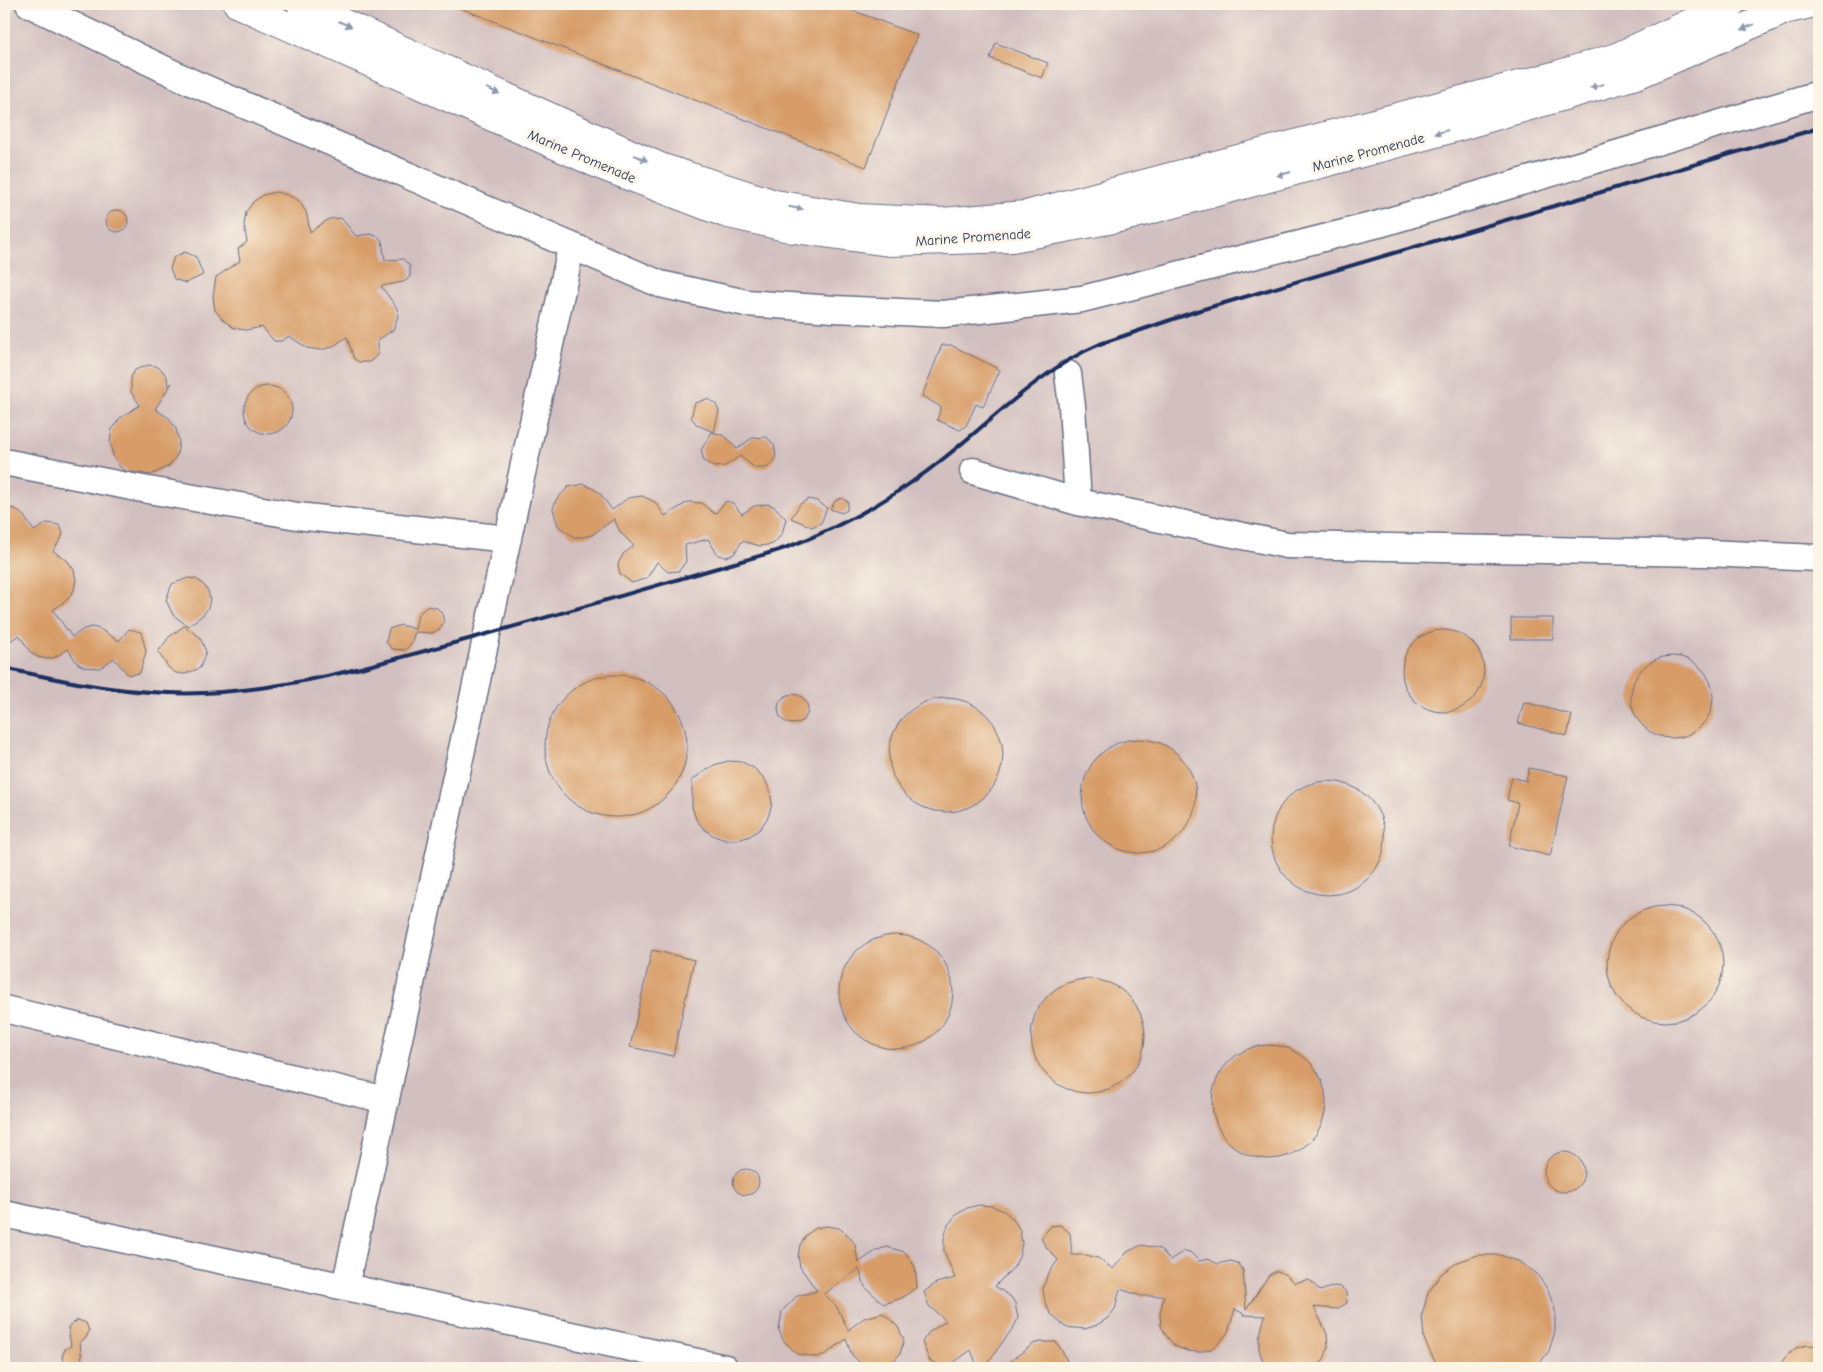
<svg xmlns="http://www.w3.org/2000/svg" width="1823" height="1372" viewBox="0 0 1823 1372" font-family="'Comic Neue',sans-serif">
  <rect width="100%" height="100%" fill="#fcf5e5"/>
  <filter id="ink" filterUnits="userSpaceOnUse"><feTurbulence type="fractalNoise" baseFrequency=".02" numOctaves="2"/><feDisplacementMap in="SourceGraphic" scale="10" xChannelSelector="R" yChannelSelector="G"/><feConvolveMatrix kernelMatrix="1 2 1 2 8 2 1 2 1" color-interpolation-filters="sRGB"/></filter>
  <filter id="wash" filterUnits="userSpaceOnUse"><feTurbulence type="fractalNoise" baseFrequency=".0096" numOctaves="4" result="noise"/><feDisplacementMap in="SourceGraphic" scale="20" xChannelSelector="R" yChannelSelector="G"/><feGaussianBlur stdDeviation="1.12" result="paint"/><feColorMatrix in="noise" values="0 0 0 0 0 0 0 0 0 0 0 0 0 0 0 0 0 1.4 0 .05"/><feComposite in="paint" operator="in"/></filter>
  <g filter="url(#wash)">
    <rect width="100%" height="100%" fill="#f7e5cc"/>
    <!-- industrial -->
    <path fill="#d2bfc0" d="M16,4H1819V1368H4V28Z"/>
    <g id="blocks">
      <!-- building -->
      <path fill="#d79c68" d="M450,4H836L917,35L866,167Z
        M996,43L1048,63L1042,78L990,58Z
        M276,192L288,195L299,201L306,212L310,232L329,219L341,218L356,236L370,234L379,237L382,241L385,260L403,259L410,266V276L407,280L403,282L381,286L397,308L398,316L393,330L378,340V354L370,362H359L354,359L347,337L332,347L320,350L307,348L289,336L282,341H274L262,327L246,330L234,328L223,320L215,310L213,297L216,277L240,261L238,249L247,242L244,225L246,212L253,202L263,195Z
        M106 221a11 11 0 1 1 22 0a11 11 0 1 1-22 0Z
        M185,252L196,257L203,275L186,283L174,279L170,268L174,257Z
        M942,345H951L1000,370L983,407L976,404L966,426L960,430L937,420L941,407L922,396Z
        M148,365L156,366L162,370L167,377L168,386L172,383L155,409L169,418L176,429L179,442L177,455L169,466L151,475L126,471L120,467L113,456L110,442L112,429L120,418L140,405L131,392V377L135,370Z
        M244 410a24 24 0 1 1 48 0a24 24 0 1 1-48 0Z
        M707,399L715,403L719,411L714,432L697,425L691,417L695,403Z
        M712,432L725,436L737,449L752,438L767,437L774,445L776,455L774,460L767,468H755L740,456L725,466L714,467L704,461L701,450Z
        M584,484L599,492L612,510L628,498L642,496L655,502L665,516L688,502L701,503L715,514L726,501L733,503L742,514L754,506L768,504L775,507L786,519L782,534L773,544L760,546L742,541L734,554L726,557L718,555L708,539L685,545L686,561L679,571L668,572L657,562L647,578L632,583L620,574L618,564L623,554L634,546L620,532L614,519L592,535L583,537H574L558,526L553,509L556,500L568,487Z
        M842,498L848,502L847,510L842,513L830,509L836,500Z
        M809,499L817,501L827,508L821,523L812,527L791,518L801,503Z
        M4,507L15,509L23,515L34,531L47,523L59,525L63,533L62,537L53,551L68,561L74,570L76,580L74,590L68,599L53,610L72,637L84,629L92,627L100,629L119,641L129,629L141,632L146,651L140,673L128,675L114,658L100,668L84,667L77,663L68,649L55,657L47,659L38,657L31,653L19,635L4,645Z
        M188,578L196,579L203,584L208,591L210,599L208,608L203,615L188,626L173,615L166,600L172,584Z
        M428,606L437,608L442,613L444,622L440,629L432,633L415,632L411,644L405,650L392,649L386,642L389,629L401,625L415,629L418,614Z
        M1511,618H1553V639H1511Z
        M184,626L200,637L206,652L200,668L185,674L176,673L169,668L158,652L169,637Z
        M1402 671a41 41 0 1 1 82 0a41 41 0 1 1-82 0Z
        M1631 697a41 41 0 1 1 82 0a41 41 0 1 1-82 0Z
        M545 746a71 71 0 1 1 142 0a71 71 0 1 1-142 0Z
        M778 709a15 15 0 1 1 30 0a15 15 0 1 1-30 0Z
        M889 755a57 57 0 1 1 114 0a57 57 0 1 1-114 0Z
        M1524,702L1572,715L1567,736L1518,723Z
        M1082 796a57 57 0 1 1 114 0a57 57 0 1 1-114 0Z
        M728,761L742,762L754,768L764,778L770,790L772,804L768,817L760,829L750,836L738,840H726L714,836L704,829L696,819L692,807V780L714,765Z
        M1529,768L1568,776L1550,856L1509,846L1518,803L1507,800L1512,777L1526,781Z
        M1271 838a57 57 0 1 1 114 0a57 57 0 1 1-114 0Z
        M1607 964a58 58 0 1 1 116 0a58 58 0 1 1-116 0Z
        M839 992a57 57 0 1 1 114 0a57 57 0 1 1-114 0Z
        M652,950L694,960L673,1056L630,1047Z
        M1031 1036a57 57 0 1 1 114 0a57 57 0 1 1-114 0Z
        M1212 1102a57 57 0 1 1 114 0a57 57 0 1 1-114 0Z
        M1544 1172a20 20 0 1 1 40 0a20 20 0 1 1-40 0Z
        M733 1182a13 13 0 1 1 26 0a13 13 0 1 1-26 0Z
        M979,1205L992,1206L1004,1211L1013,1219L1020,1230L1022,1243L1020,1255L1014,1267L995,1286L1011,1297L1015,1303L1018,1318L1015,1325L984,1368H978L971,1350L953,1363L941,1366L929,1360L922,1342L929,1332L946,1321L929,1306L924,1292L936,1283L955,1278L944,1251V1238L948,1225L956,1215L967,1208Z
        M1060,1225L1070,1233L1072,1255H1086L1098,1258L1113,1269L1127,1252L1142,1245L1160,1249L1170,1260L1184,1251L1190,1252L1199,1261L1208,1259L1218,1264L1230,1261L1238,1263L1243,1270L1246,1310L1269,1275L1277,1271L1285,1274L1295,1283L1306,1280L1311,1281L1320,1291L1334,1286L1341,1287L1346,1292L1347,1303L1337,1309L1314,1307L1327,1334L1328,1346L1325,1357L1318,1368H1269L1262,1359L1259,1349V1338L1265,1316L1243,1315L1244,1314L1235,1309L1228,1332L1221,1341L1211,1349L1199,1352L1187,1351L1175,1346L1167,1337L1161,1326L1160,1313L1164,1296H1141L1120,1289L1115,1309L1108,1318L1097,1325L1085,1329L1065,1327L1050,1313L1045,1302L1043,1289L1047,1276L1058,1260L1046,1247L1041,1238L1051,1226Z
        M827,1226L839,1228L848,1235L855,1244L858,1263L877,1250L887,1247L905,1252L915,1267L917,1287L902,1298L884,1304L865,1287L859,1269L824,1294L837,1307L848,1330L864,1318L883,1313L898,1327L904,1340L900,1354L888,1367H864L852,1355L846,1339L826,1354L817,1357L797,1354L783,1340L779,1330L782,1311L797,1296L817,1291L800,1267L798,1256L800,1245L806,1235L816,1228Z
        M1478,1255H1499L1518,1261L1536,1273L1548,1290L1555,1310V1331L1549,1351L1536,1368H1443L1434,1360L1424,1339L1422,1315L1428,1293L1441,1274L1458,1262Z
        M78,1320L86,1323L89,1331L86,1338L80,1342L82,1361L73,1368L65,1364L62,1357L65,1349L71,1346L68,1327Z
        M1040,1342H1056L1064,1354L1070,1368H1001L1033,1344Z
        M1807,1345L1819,1346V1368H1777L1787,1355L1796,1348Z"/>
    </g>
  </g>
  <g filter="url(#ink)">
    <use href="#blocks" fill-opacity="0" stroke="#686f84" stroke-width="1"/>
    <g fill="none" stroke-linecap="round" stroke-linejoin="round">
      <defs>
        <path id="minor" d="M29,4L191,82L660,284L746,303L834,309L943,314L1082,299L1379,224L1819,94
          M1068,374L1072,406L1078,502
          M4,462L137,488L297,516L508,539
          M973,471L1078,502L1287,545L1706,553L1819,558
          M4,1009L386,1100
          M4,1214L725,1368
          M345,1287L571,248"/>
        <path id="major" d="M238,4L605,167L725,213L794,229L889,242L1012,238L1124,217L1454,128L1639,74L1785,10L1810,4
          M301,4L660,167L775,204L859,218L942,222L1026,215L1557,75L1617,57L1731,4"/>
      </defs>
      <!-- minor casing -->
      <use href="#minor" stroke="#686f84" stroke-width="29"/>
      <!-- major casing -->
      <use href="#major" stroke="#686f84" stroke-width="30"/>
      <!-- minor -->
      <use href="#minor" stroke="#fff" stroke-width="26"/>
      <!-- major -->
      <use href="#major" stroke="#fff" stroke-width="28"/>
      <!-- rail -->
      <path stroke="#1b2f5e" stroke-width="4" d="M4,668C75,684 148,698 221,692C296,687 367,667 439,647C537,621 634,592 731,564C749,559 767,554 785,548C834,530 884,503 926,472C983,431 1034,372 1100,344L1197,311L1819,128"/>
    </g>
    <!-- one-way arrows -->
    <defs><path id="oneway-solid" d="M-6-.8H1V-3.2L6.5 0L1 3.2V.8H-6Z" transform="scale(1.25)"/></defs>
    <g fill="#8d97ae">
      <use href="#oneway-solid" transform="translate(345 24) rotate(24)"/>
      <use href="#oneway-solid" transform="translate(1748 27) rotate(157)"/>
      <use href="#oneway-solid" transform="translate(1597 86) rotate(164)"/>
      <use href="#oneway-solid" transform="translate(493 91) rotate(24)"/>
      <use href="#oneway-solid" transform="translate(1441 132) rotate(165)"/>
      <use href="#oneway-solid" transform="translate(641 158) rotate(24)"/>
      <use href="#oneway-solid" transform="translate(1284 174) rotate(165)"/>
      <use href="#oneway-solid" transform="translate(796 208) rotate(10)"/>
    </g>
  </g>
  <g text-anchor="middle" stroke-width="5" stroke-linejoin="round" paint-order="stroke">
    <!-- street labels -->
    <g font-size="14" fill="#1b2f5e" stroke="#fcf5e5">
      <text transform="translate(1368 152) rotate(-15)" y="5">Marine Promenade</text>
      <text transform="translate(582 156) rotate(23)" y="5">Marine Promenade</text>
      <text transform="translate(973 237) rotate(-4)" y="5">Marine Promenade</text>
    </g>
  </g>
  <!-- margin -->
  <rect width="1823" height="1372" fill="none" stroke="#fcf5e5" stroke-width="20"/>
</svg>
